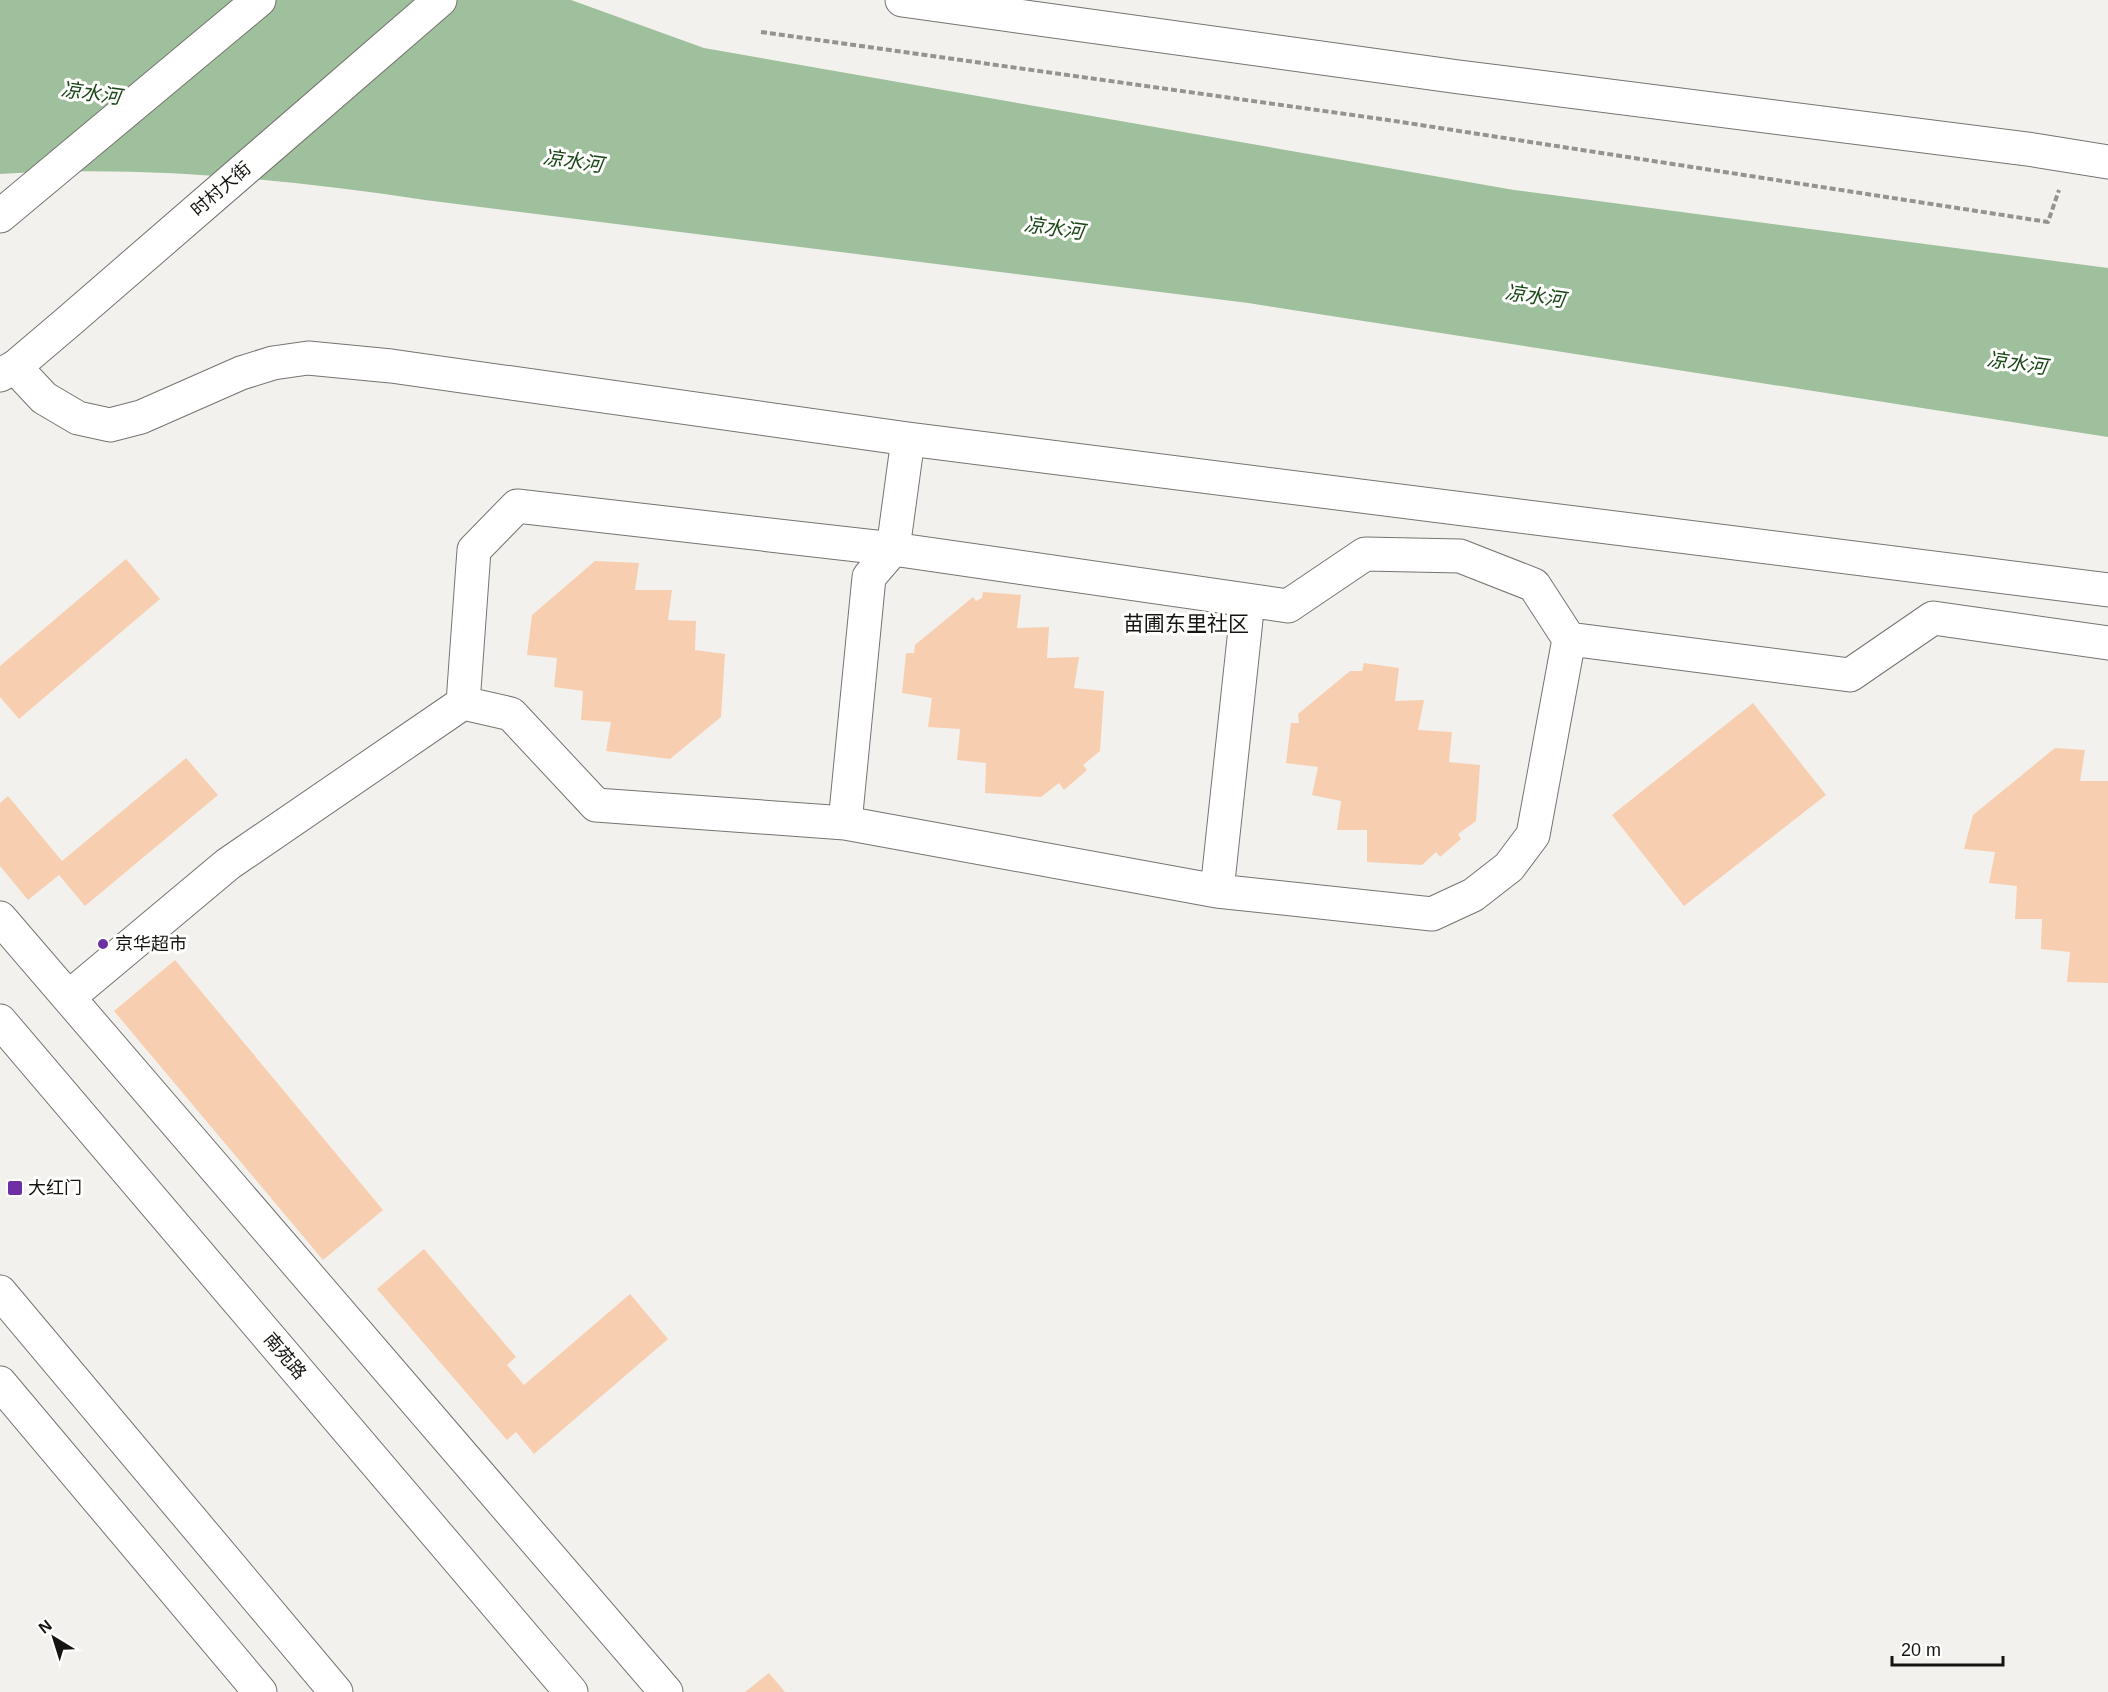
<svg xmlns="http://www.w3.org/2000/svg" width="2108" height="1692" viewBox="0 0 2108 1692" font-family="Arial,'Noto Sans SC',sans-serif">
  <rect width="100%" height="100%" fill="#f3f1ed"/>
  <!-- water -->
  <path fill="#9fc09c" d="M0,0H571L704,48L1514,190L2108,268V437L1248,303L425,200C286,179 140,165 0,174Z"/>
  <!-- building -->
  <path fill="#f7ceb0" d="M126,559L160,599L19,719L0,697V666Z
    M595,561L639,563L635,590H672L668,620L696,621L695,650L725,654L721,717L670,759L606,751L611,722L581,720L583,691L554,687L557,658L527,655L532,615Z
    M983,592L1021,595L1017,628L1049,627L1047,658L1079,657L1074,688L1104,691L1100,751L1083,765L1087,770L1064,790L1059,783L1041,797L985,793L986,763L957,760L960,729L928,727L932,698L902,693L906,653H914L915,645L973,597L976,601L982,598Z
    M1364,663L1399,668L1395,701L1424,700L1418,730L1452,732L1449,762L1480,765L1476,821L1458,834L1461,839L1440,857L1436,852L1422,865L1367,862V830H1337L1341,801L1312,795L1318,767L1286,763L1291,723H1299L1298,714L1350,671H1362Z
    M1753,703L1826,795L1684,906L1612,815Z
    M2055,748L2085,750L2080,781H2108V983L2067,982L2070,952L2041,949L2042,919H2015L2017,886L1989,883L1995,852L1964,849L1973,815Z
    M186,758L218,795L85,906L59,875L28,900L0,866V803L8,796L62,861Z
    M175,960L383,1210L323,1260L114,1011Z
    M424,1249L516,1357L507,1365L524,1385L630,1294L668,1339L534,1454L516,1432L507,1440L377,1289Z
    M769,1673L785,1692H745Z"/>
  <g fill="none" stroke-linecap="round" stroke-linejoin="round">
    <defs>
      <path id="street" d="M902,0L1459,77L2034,150L2108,162
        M15,367L44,398L78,418L110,425L141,417L241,373L273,363L308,358L391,366L908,439L2108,590
        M908,439L893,549L1288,606L1365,554L1460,556L1534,585L1569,639L1850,675L1933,618L2108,643
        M463,703L511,714L596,805L845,823L1217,891L1432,914L1473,895L1509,867L1533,835L1569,639
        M845,823L869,577L893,549
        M1217,891L1248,601
        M69,997L228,864L463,703L474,550L517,506L893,549"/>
      <path id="secondary" d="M0,918L666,1692
        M0,1383L260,1692"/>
      <path id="primary" d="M0,216L259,0
        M0,375L15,367L68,322L440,0"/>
      <path id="highway" d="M0,1021L571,1692
        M0,1292L336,1692"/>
    </defs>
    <!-- street casing -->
    <use href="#street" stroke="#767470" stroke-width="35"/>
    <!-- secondary casing -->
    <use href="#secondary" stroke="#767470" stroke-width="35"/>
    <!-- primary casing -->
    <use href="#primary" stroke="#767470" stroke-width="35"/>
    <!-- highway casing -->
    <use href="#highway" stroke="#767470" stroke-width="35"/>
    <!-- path -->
    <path stroke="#949390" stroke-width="4" stroke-dasharray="6 3" stroke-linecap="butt" d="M761,32L1388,120L2048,222L2059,190"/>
    <!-- street -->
    <use href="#street" stroke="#fff" stroke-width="33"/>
    <!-- secondary -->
    <use href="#secondary" stroke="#fff" stroke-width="33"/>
    <!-- primary -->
    <use href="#primary" stroke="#fff" stroke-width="33"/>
    <!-- highway -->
    <use href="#highway" stroke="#fff" stroke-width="33"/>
  </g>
  <!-- markers -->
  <g fill="#6e2fa4" stroke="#fffffe" stroke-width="2">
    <circle cx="103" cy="944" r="6"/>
    <rect x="7" y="1180" width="16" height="16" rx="3"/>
  </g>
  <g text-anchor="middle" stroke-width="6" stroke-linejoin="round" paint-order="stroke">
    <!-- street labels -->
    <g font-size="18" fill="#151413" stroke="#fffffe">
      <text transform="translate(221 189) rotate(-41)" y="6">时村大街</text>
      <text transform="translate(285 1356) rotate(50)" y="6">南苑路</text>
    </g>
    <!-- poi labels -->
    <g font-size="18" fill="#151413" stroke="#fffffe" text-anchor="start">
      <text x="115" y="950">京华超市</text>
      <text x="28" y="1194">大红门</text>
    </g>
    <!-- water labels -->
    <g font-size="20" font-style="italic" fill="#1a4717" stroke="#fffffe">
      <text transform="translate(91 93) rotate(8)" y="7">凉水河</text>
      <text transform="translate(573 161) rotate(8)" y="7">凉水河</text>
      <text transform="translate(1054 228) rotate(8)" y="7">凉水河</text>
      <text transform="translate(1535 296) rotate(8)" y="7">凉水河</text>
      <text transform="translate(2017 363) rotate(8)" y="7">凉水河</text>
    </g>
    <!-- quarter labels -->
    <g font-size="21" fill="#151413" stroke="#fffffe">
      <text x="1186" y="631">苗圃东里社区</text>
    </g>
  </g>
  <!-- north arrow -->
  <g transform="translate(54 1638) rotate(322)" stroke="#fffffe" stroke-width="4.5" paint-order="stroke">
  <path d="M0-4.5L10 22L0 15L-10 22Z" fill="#151413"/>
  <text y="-9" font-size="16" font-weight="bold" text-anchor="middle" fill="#151413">N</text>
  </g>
  <!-- scale -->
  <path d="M1892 1656v9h111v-9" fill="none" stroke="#151413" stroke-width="3"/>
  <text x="1901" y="1656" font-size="18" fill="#151413" stroke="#fffffe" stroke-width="4.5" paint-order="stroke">20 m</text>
</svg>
